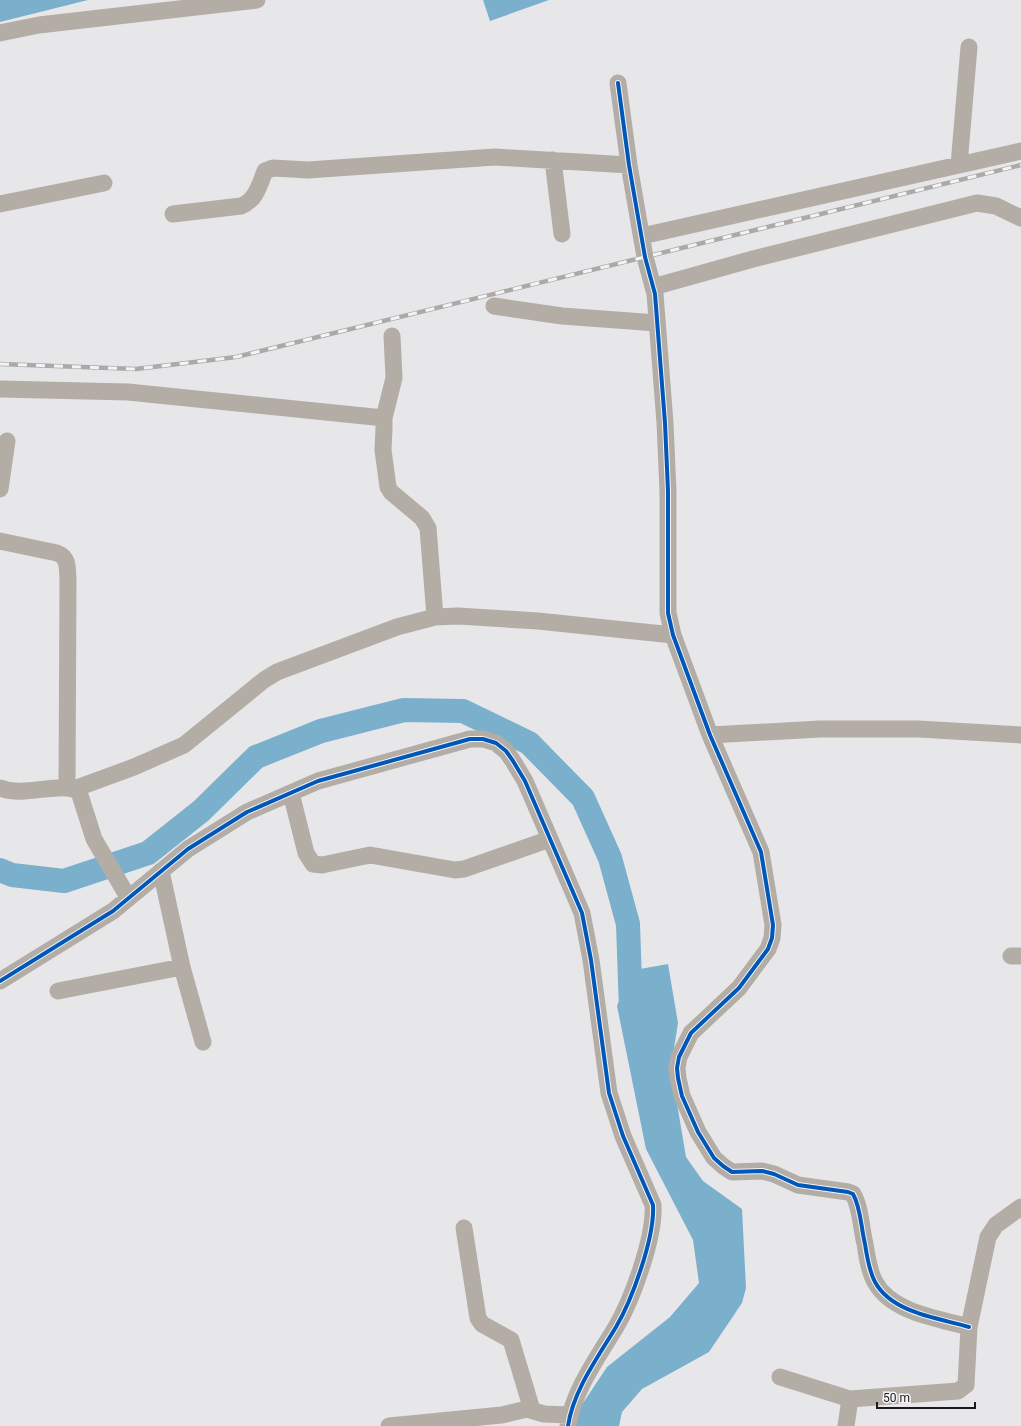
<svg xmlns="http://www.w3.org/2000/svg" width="1021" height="1426" viewBox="0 0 1021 1426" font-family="Roboto,sans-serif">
  <rect width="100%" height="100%" fill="#e7e7ea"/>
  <!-- water -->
  <path fill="#7ab0cc" d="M0,0H88L0,22Z
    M483,0H549L490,21Z
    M668,964L678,1023L671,1068L686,1157L703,1181L742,1209L746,1288L742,1303L709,1352L642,1389L622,1412L619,1426H575L581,1406L607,1367L670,1317L699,1283L693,1240L646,1149L617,1006L628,978L640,969Z"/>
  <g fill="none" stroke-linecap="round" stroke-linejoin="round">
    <!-- river -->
    <path stroke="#7ab0cc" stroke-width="24" d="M0,870L12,875L64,881L148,853L201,811L256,757L321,731L404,710L463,711L529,743L583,798L610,858L628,924L631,1010"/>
    <!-- minor -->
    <path stroke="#b3ada6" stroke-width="17" d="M0,33L39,25L257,0
      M618,83L629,165L645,257L655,294L665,423L668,491V613L673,635L710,735L761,852L773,925L772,938L768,949L739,988L691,1033L679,1057L677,1068L678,1078L682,1096L698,1132L714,1158L723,1166L732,1172L762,1171L774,1174L798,1185L848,1192L853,1194C861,1208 861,1228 865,1244C867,1257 869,1271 875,1282C892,1313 938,1318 969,1327
      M553,160L562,234
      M959,165L969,47
      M0,204L104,183
      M173,214L241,206C256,200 259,186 265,171L273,168L308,170L495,157L629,165
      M642,236L1021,151
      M653,287L753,259L977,203L996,206L1021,218
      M494,306L562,316L657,323
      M392,336L394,378L384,418V428L383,450L388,487L391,492L422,518L428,528L435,617
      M0,389L128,392L384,418
      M0,489L7,441
      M0,541L57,553C69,558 67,567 68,579L67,787
      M710,735L820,729H918L1021,735
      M0,788C25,798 62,780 79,792L94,839L128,897
      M74,789L134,767L184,745L264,680L277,672L397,627L435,617L458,616L538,621L673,635
      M291,793L306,853L313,864L322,865L370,855L455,870L464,869L550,839
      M161,871L182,967L203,1042
      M1011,956H1021
      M0,981L113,911L188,849L247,812L318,781L470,739H483L496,743L506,751L513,761L525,781L582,913L591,960L609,1093L623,1136L653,1205C655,1237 632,1300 616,1327C598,1357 573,1391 568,1426
      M58,991L182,967
      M464,1228L478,1318L482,1324L511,1340L532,1410
      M780,1377L850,1399L958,1391L966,1385L969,1327L988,1237L996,1225L1021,1207
      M389,1426L502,1415L527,1409L544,1414L570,1415
      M846,1426L850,1399"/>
    <defs>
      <path id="rail" d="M0,364L136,369L236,357L1021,165"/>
    </defs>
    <!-- rail casing -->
    <use href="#rail" stroke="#aca9a6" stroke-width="4.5"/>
    <!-- rail -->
    <use href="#rail" stroke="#f3f3f8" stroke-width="3" stroke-dasharray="9" stroke-linecap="butt"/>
    <defs>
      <path id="cycleway" d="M618,83L629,165L645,257L655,294L665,423L668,491V613L673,635L710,735L761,852L773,925L772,938L768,949L739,988L691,1033L679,1057L677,1068L678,1078L682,1096L698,1132L714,1158L723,1166L732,1172L762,1171L774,1174L798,1185L848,1192L853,1194C861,1208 861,1228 865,1244C867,1257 869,1271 875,1282C892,1313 938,1318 969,1327
        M0,981L113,911L188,849L247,812L318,781L470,739H483L496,743L506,751L513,761L525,781L582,913L591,960L609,1093L623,1136L653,1205C655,1237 632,1300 616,1327C598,1357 573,1391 568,1426"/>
    </defs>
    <!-- cycleway casing -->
    <use href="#cycleway" stroke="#f3f3f8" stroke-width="6"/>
    <!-- cycleway -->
    <use href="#cycleway" stroke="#0057b8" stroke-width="4"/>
  </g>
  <!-- scale -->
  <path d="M877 1402v6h98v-6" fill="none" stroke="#1a1a1c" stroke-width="2"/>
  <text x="883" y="1402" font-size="12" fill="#1a1a1c" stroke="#f3f3f8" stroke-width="3" paint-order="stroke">50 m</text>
</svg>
